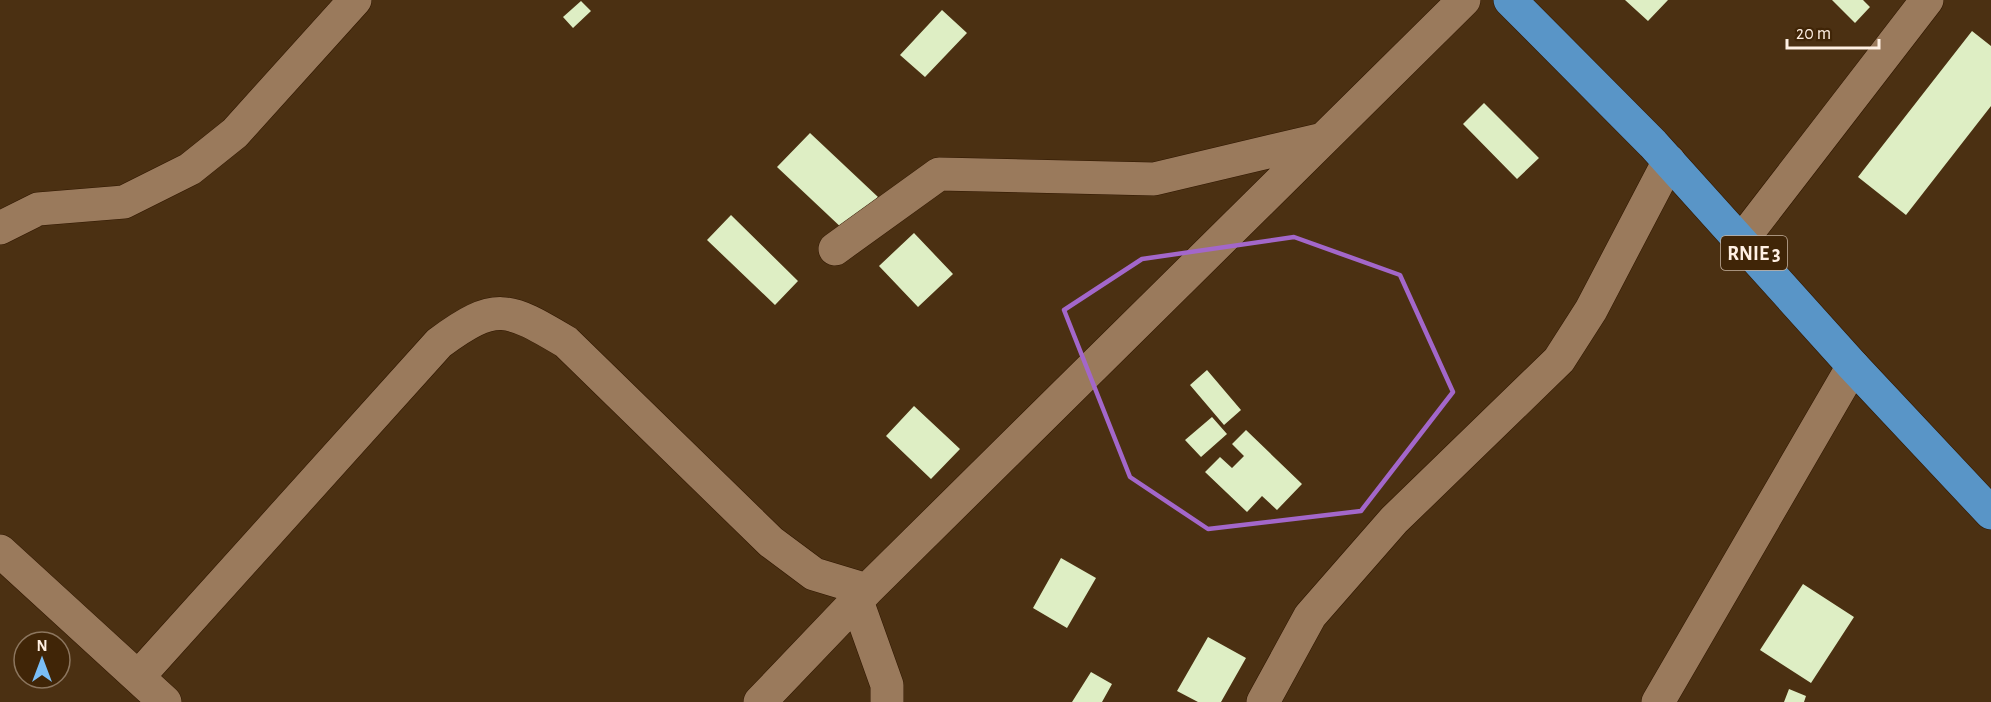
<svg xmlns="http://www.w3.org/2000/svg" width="1991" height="702" viewBox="0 0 1991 702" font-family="'Alegreya Sans',sans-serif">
  <rect width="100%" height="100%" fill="#4b3012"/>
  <!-- building -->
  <path fill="#deeec4" d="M1625,0H1668L1648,21Z
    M1832,0H1863L1870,7L1855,23Z
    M581,1L591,11L573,28L563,17Z
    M942,10L967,33L925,77L900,55Z
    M1972,31L1991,46V106L1906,215L1858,177Z
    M1484,103L1539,158L1517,179L1463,124Z
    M810,133L878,197L845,231L777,167Z
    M731,215L798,281L775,305L707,240Z
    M914,233L953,274L918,307L879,266Z
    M1207,370L1241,410L1224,425L1190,385Z
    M914,406L960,449L931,479L886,436Z
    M1212,417L1227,434L1201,457L1185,440Z
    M1246,430L1302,484L1277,510L1262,496L1247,512L1205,472L1220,457L1232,468L1244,456L1232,444Z
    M1061,558L1096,578L1067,628L1033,608Z
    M1803,584L1854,617L1811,683L1760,650Z
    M1208,637L1246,658L1221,702H1198L1177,691Z
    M1091,672L1112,684L1102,702H1072Z
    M1789,689L1806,696L1804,702H1784Z"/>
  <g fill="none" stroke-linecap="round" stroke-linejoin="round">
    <defs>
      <path id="minor" d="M0,228L38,209L124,202L190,169L235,133L355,0
        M1742,240L1927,0
        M835,249L939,174L1154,179L1323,139
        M0,551L165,702
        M857,601L887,685V702
        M138,677L439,343C496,301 507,307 566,342L771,542L814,574L867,590
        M760,702L867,590L1464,0
        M1263,702L1310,616L1394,520L1559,360L1591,310L1669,161
        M1658,702L1853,366"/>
      <path id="highway" d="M1510,0L1653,144L1853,366L1991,513"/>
    </defs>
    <!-- minor casing -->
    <use href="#minor" stroke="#301700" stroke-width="34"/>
    <!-- highway casing -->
    <use href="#highway" stroke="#301700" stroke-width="34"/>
    <!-- minor -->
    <use href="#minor" stroke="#9a7a5c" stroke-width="33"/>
    <!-- highway -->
    <use href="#highway" stroke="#5995c7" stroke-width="33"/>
  </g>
  <!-- marked area -->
  <path fill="none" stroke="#a367ca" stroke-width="4.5" stroke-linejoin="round" d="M1294,237L1400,275L1453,392L1361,511L1208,529L1130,477L1064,310L1142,259Z"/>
  <g text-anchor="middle" stroke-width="6" stroke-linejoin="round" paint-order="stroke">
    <!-- shield labels -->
    <rect fill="#402507" stroke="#c6b3a1" stroke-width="1.5" x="1721" y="236" width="66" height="34" rx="4.5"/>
    <g font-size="20" font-weight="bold" fill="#fff0e3">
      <text x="1754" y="260">RNIE 3</text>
    </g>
  </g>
  <!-- north arrow -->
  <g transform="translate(42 660)"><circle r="28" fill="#402507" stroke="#8c765f" stroke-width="1.5"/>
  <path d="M0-4.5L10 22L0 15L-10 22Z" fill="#7abff8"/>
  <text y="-9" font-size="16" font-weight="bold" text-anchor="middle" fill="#fff0e3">N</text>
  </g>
  <!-- scale -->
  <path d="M1787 39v9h92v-9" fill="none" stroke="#fff0e3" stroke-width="3"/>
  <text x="1796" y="39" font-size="18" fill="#fff0e3" stroke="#402507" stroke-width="4.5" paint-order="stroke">20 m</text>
</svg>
